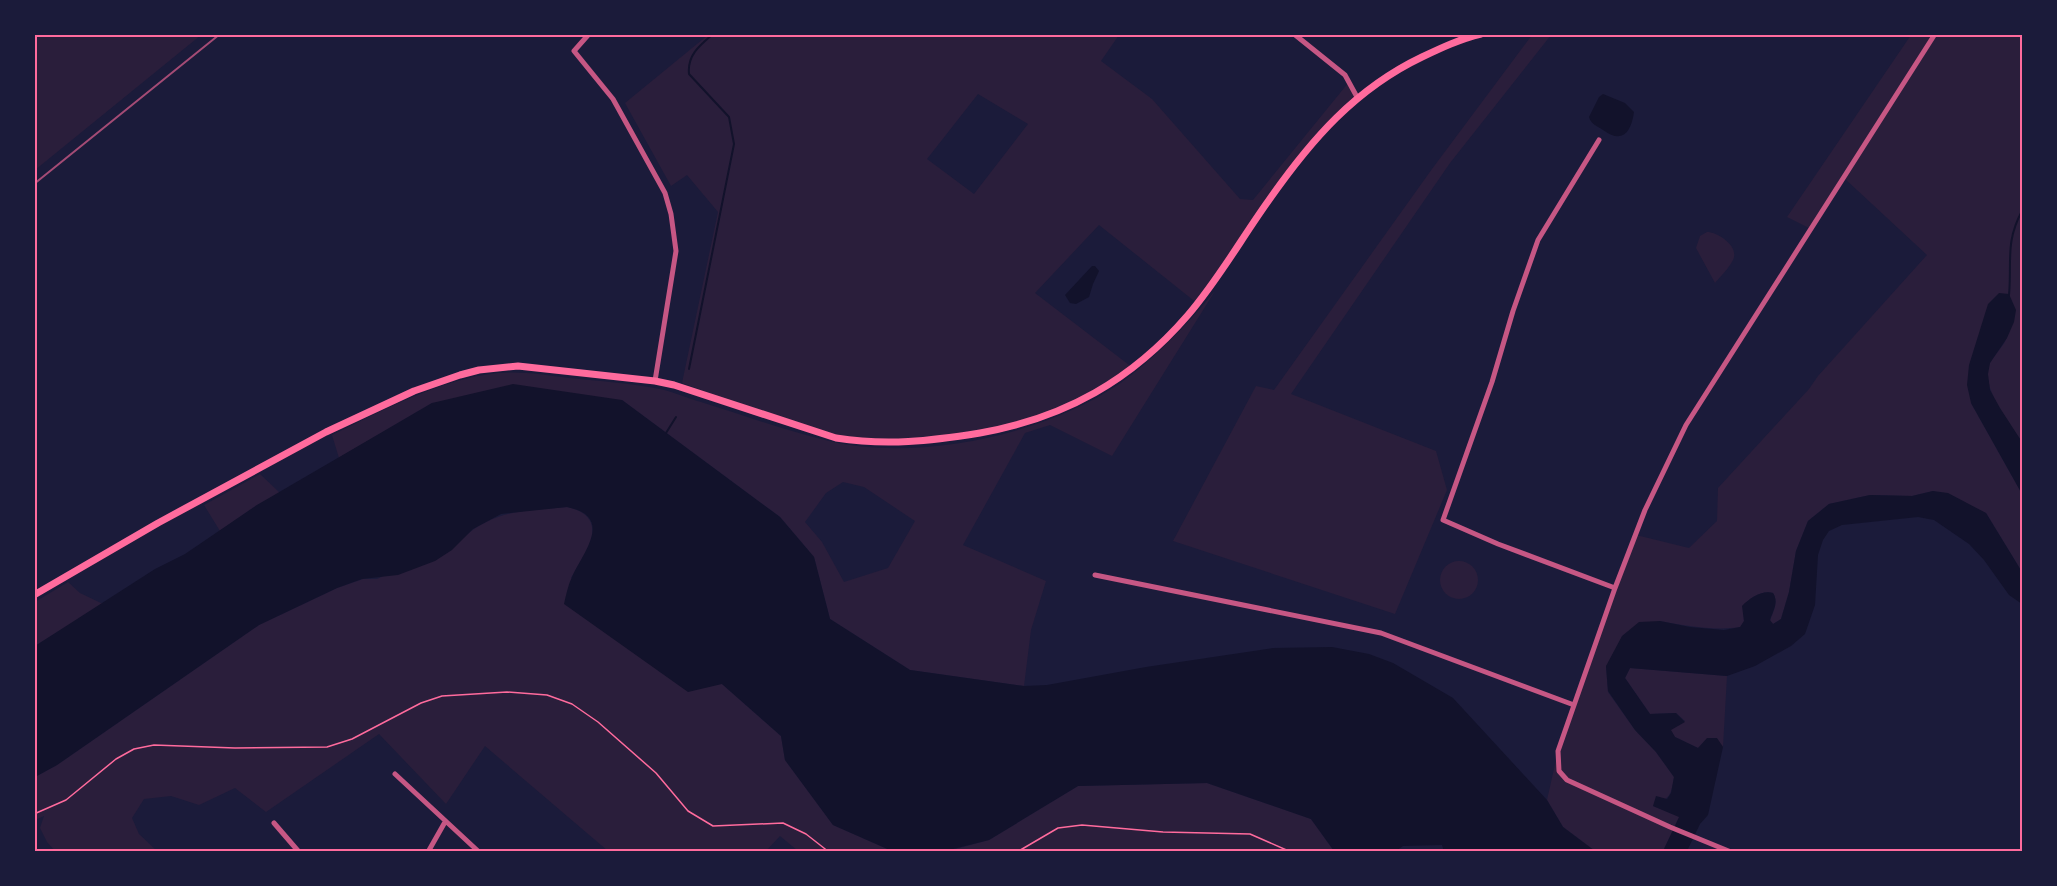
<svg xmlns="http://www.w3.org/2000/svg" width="2057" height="886" viewBox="0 0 2057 886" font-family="Jost,sans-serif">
  <rect width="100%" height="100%" fill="#1b1b3a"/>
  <!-- green -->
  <path fill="#2a1e3b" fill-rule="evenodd" d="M35,34H201V35L35,170Z
    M708,35H1119L1101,61L1152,99L1240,199L1253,200L1349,82L1357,97L1305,152L1198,304L1099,225L1035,293L1133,368L1115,382L1039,418L960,436L860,441L796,425L682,383L718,212L687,175L671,186L625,103ZM978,94L1028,124L974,194L927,159Z
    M1532,35H1551L1450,163L1291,394L1436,451L1447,490L1395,614L1173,541L1256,386L1274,390L1432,169Z
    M1911,35H2022V442C2010,423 1979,387 1990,363C1994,354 2005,346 2007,336C2009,323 2009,308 2009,294L1971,403L2022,494V572L1986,513L1933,491L1912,496L1870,495L1829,504L1808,521L1796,551L1789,592L1781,619L1773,624L1770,621C1773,611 1779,602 1773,593C1762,590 1750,598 1743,606L1744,621L1741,627C1713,631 1687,626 1660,621L1606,666L1608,692L1635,730L1656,752L1674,777C1671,796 1670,798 1653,806L1680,817L1664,849L1661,852L1595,851L1563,827L1547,800L1558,751L1636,535L1689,548L1717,521L1718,488L1809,389L1818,376L1927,255L1844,178L1811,229L1787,217Z
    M1707,232C1717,232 1740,246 1733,260C1729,268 1721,276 1715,283L1696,248L1700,236Z
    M1215,291L1112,456L1050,425L1025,433L963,545L1046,581L1031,630L1024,686L910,670L830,619L814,557L780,517L622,400L432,403L339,458L332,435C384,410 440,379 498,373C522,371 546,375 569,378C599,381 630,383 660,389C674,392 687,398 701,402C743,415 786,431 829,441C918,462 1044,435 1119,384C1156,358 1186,325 1215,291ZM843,482L864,487L915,521L888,568L844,582L822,542L805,522L826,493Z
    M260,474L280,493L257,505L220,531L204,505Z
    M567,507C613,517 585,554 571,578L722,684L781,736L785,760L833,825L892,851H798L780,836L766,851H608L485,746L446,804L379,734L266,812L235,788L199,805L171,796L144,799L132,818L139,834L157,851H55L47,842L40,828L44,816L35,820V777L57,765L259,625L337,588L363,579H377L463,538C495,509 526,511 567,507Z
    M1440 580a19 19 0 1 1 38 0a19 19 0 1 1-38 0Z
    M68,582L80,593L103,604L35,646V602Z
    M1630,668L1727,676L1723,747L1716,738L1698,748L1675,737L1670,730L1685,721L1676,713L1650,714L1625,678Z
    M1207,783L1311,819L1334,851L945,852L989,840L1078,786Z"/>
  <!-- water -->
  <path fill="#12122b" d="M1603,94L1625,103L1634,112C1631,133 1622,144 1603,130C1597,126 1591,124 1589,117L1599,97Z
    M1092,266H1095L1099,271L1093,284L1089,297L1076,304L1070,303L1065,295Z
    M1999,293L2009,294L2016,310L2014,322L2007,338L1990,363L1988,374L1990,390L2000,408L2022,442V494L1971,403L1967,385L1969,365L1988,304Z
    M513,384L622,400L780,517L814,557L830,619L910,670L1024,686L1047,685L1146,667L1273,648L1332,647L1369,654L1393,663L1453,698L1547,800L1563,827L1595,851L1444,852L1442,845L1403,846L1396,851H1334L1311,819L1207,783L1078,786L989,840L945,851H892L833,825L785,760L781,736L722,684L688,692L564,604C566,595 568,585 572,577C583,552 615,517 567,507L501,514L473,529L452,550L435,561L398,575L362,579L337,588L259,625L57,765L35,777V646L155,569L185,554L257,505L432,403Z
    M1933,491L1948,493L1986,513L2022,572V604L2009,595L1984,560L1969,544L1934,520L1918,517L1842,525L1829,531L1823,540L1818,555L1815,605L1805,634L1791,646L1755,666L1727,676L1630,668L1625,678L1650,714L1676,713L1685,722L1671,730L1675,737L1698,748L1707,738H1717L1723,747L1708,815L1700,824L1687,851H1661L1664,849L1679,817L1653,806L1656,796L1667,799L1671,793L1674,777L1656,752L1635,730L1608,691L1606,666L1622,636L1639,622L1660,621L1690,627L1724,630L1740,627L1744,621L1742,606C1750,598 1762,590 1773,593C1779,602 1773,611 1770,620L1773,624L1781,619L1789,592L1796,551L1808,521L1829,504L1870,495L1912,496Z"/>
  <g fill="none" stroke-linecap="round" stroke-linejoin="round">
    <!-- stream -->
    <path stroke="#12122b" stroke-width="2" d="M2009,295C2012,262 2005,242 2022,211
      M689,369L734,144L729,117L689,74C687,55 700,45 713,34
      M666,433L676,417"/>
    <!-- path -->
    <path stroke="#ff6b9d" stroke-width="1.5" d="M34,814L66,800L116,759L134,749L154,745L235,748L327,747L352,739L421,703L442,696L507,692L547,695L572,704L598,722L656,773L688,811L713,826L783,823L806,834L829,852
      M1017,852L1058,828L1082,825L1163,832L1250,834L1291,852"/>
    <!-- minor -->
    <path stroke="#c65784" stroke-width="5" d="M589,34L574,51L613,99L665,193L671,214L676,251L655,381
      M1294,34L1345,75L1357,97
      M1599,140L1538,240L1513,311L1492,382L1443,520L1498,544L1615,588
      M1095,575L1381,633L1574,705
      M395,774L479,852
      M274,823L299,852
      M428,852L445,822
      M1731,852L1670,827L1567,780L1559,771L1558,751L1615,588L1645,510L1686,425L1935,34"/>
    <!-- secondary -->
    <path stroke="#ff6b9d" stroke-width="7" d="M34,595L158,523L326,432L414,391L460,375L479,370L518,366L655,381L674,385L836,438C887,446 930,441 980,433C1065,418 1132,380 1188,315C1219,279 1241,239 1269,200C1311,140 1355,89 1422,57C1441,48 1460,39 1481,34"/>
    <!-- rail -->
    <path stroke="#a44b75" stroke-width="2" d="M34,184L220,34"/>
  </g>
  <!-- border -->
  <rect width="2057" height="886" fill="none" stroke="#1b1b3a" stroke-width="72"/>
  <rect x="36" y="36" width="1985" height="814" fill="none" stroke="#ff6b9d" stroke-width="2"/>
</svg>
